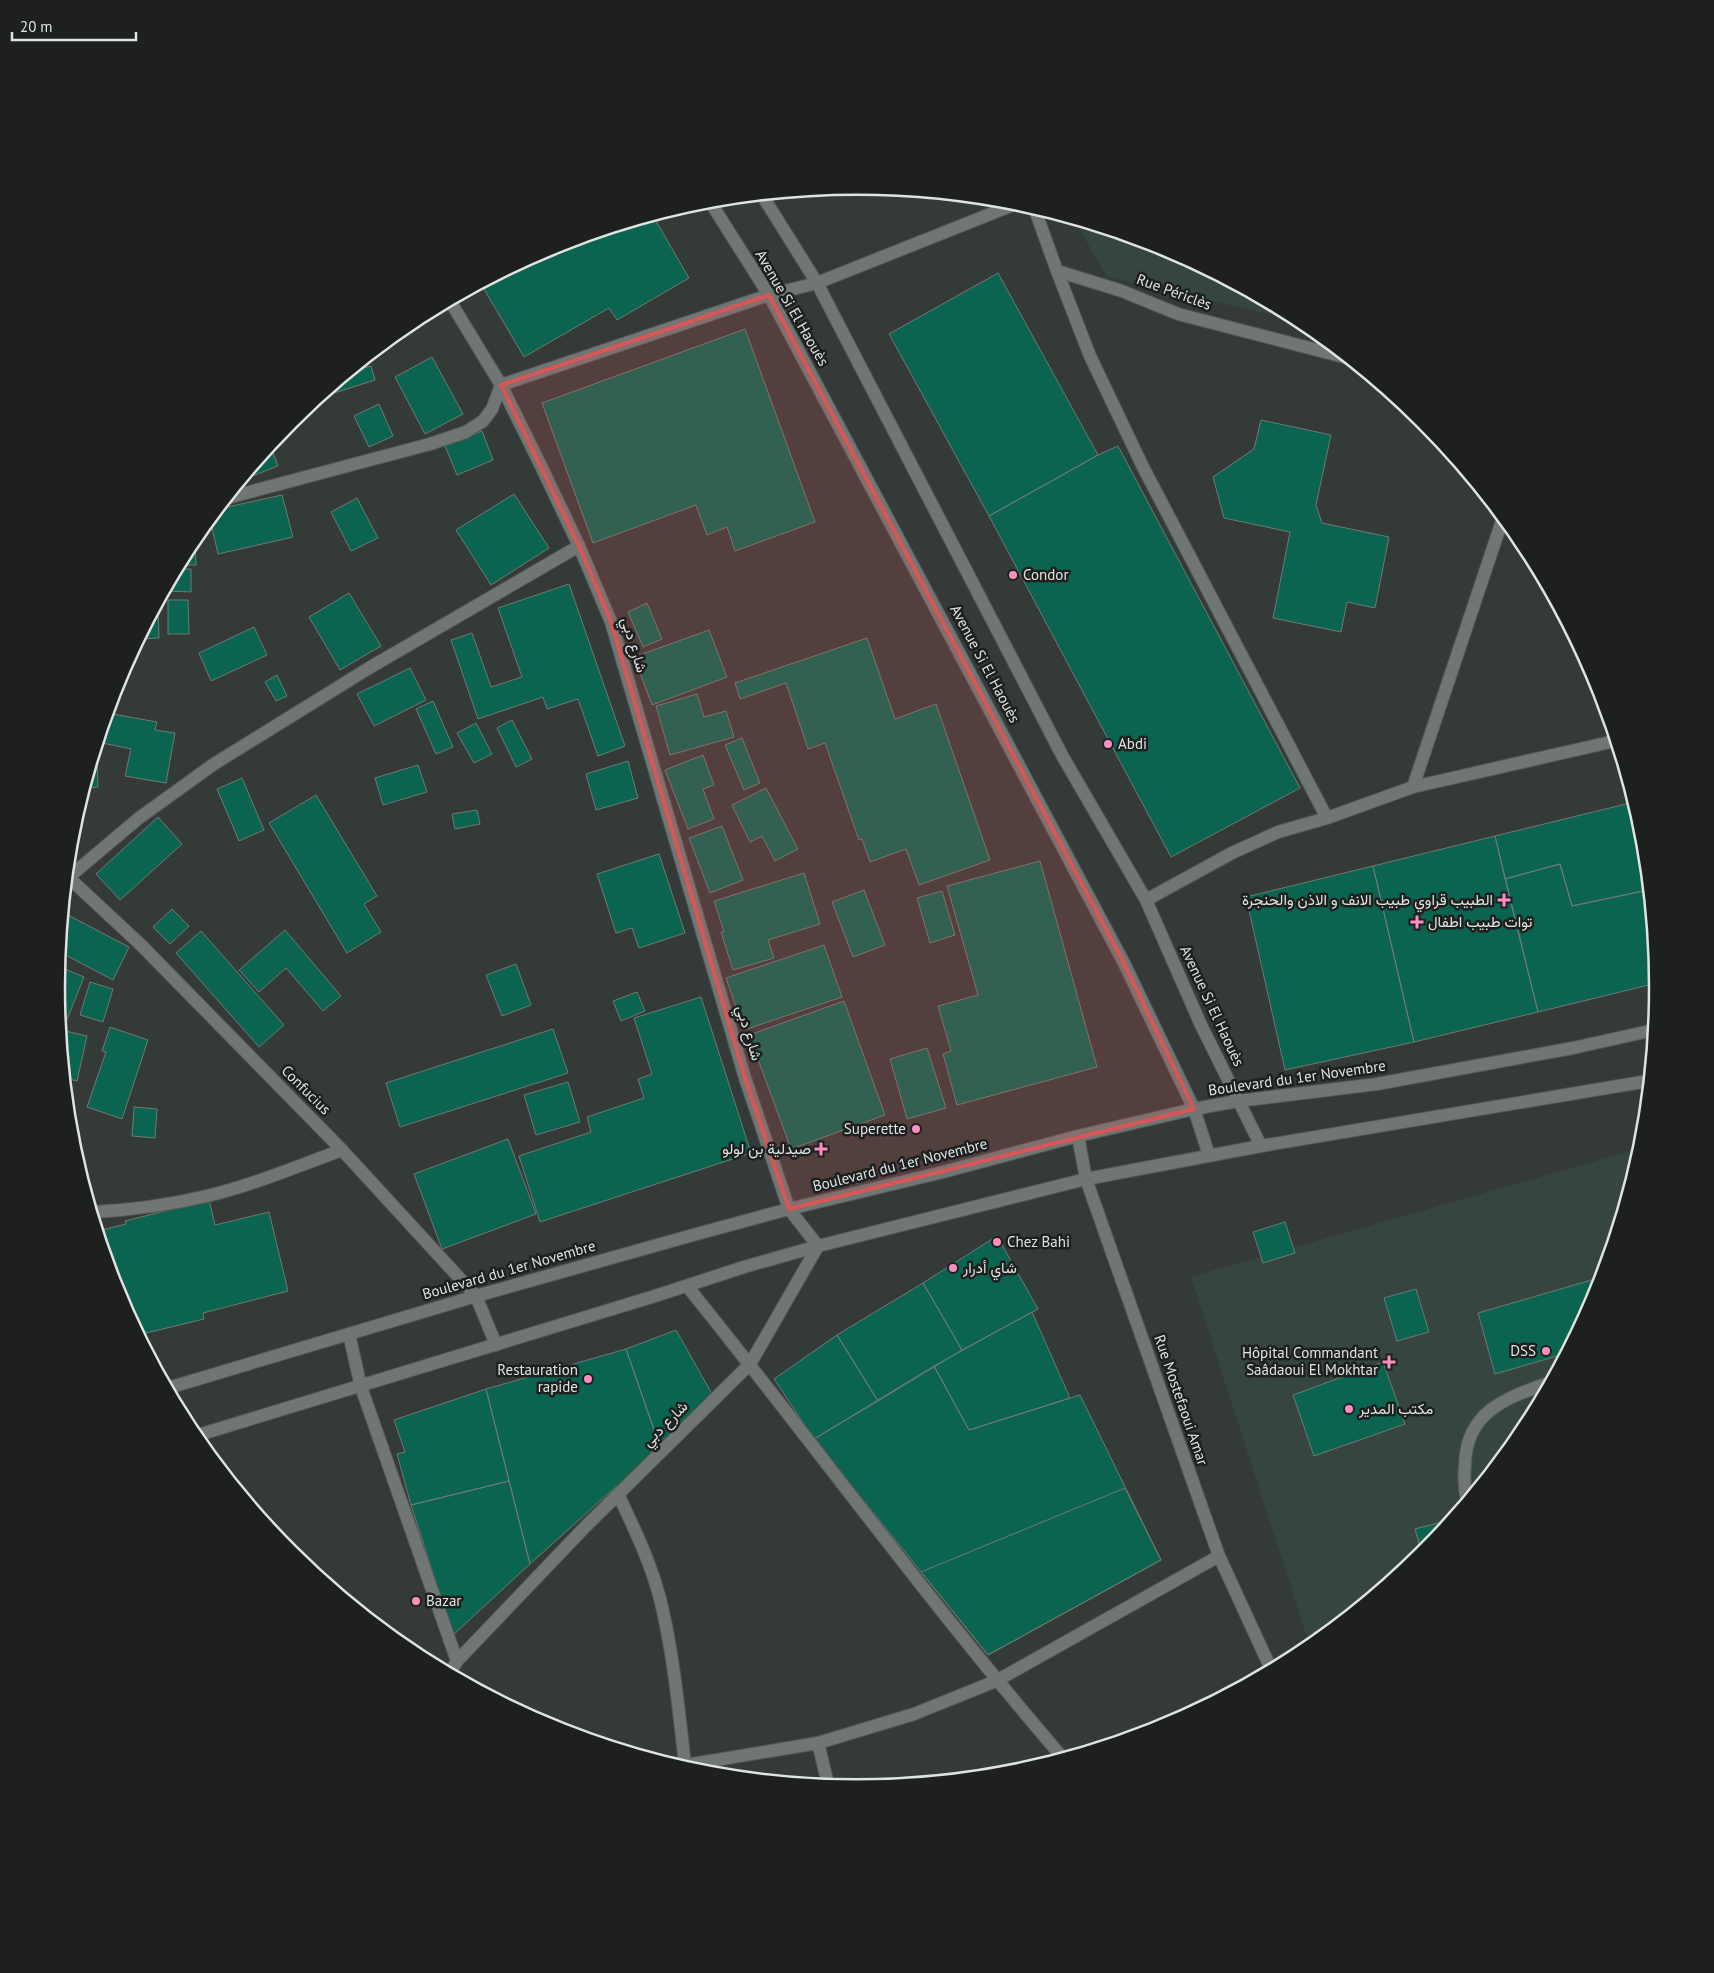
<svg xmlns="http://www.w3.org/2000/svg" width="1714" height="1973" viewBox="0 0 1714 1973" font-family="'PT Sans',Vazirmatn,sans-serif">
  <rect width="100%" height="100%" fill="#333a37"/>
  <!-- built -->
  <path fill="#374540" d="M1074,220L1164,247L1304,322L1107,277Z
    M1641,1148L1597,1293L1523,1432L1423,1553L1310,1646L1191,1277Z"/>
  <!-- building -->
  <path fill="#0b6450" stroke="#717976" d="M863,186L938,194L929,199L864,188Z
    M653,216L689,278L617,320L609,308L524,357L481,284L551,247Z
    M998,273L1098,455L989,516L889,334Z
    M745,329L815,522L735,551L727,527L707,535L696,505L593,543L542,403Z
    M432,357L463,414L425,434L395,377Z
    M371,366L375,380L318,398L353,369L354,371Z
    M379,404L393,436L369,447L354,416Z
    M1261,420L1331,435L1316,505L1322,523L1389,537L1375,608L1347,602L1341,632L1273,618L1290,532L1224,518L1213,477L1254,449Z
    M482,431L493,460L457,475L445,446Z
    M270,445L278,466L242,480Z
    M1118,446L1300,788L1171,857L989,516L1098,455Z
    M514,494L549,548L491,585L456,530Z
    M282,495L293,537L218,554L210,519L218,509Z
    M357,498L378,538L351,551L331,512Z
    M195,537L196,565H179L191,541Z
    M177,569H191V592L165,591Z
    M569,584L625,746L598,756L578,699L547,709L543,697L478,719L451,640L472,633L491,687L522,677L498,608Z
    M349,593L381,646L340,670L309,617Z
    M168,600H188L189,634H168Z
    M647,603L662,639L643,647L628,612Z
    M158,605L159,638L139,639Z
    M254,627L267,655L211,681L199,653Z
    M709,630L727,677L652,705L634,657Z
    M867,638L895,719L936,704L990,860L919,885L906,849L870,862L862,839L859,840L825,743L808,749L786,683L740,699L735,683Z
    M410,668L426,700L374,726L357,694Z
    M277,675L287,696L276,701L265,682Z
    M697,694L704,717L726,711L734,737L670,755L656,706Z
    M433,701L453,747L436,754L416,709Z
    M107,713L157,722L155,730L175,733L166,783L125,776L131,749L98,742Z
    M512,720L532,759L516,767L497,728Z
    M476,723L492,754L474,763L457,733Z
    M742,738L760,783L744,790L725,745Z
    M96,751H97L98,787L85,788Z
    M703,755L714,785L703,789L714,819L688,829L665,770Z
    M628,761L638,798L596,810L586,774Z
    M418,765L427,792L383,805L375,778Z
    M242,778L264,830L239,841L217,789Z
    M766,788L798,849L775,861L762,836L750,842L732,805Z
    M316,795L377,896L364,904L381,932L347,953L269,823Z
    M1634,802L1642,831L1648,890L1572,906L1560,864L1505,879L1495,836Z
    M477,810L480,824L455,829L452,814Z
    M158,817L182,844L120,900L96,874Z
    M722,826L743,880L710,893L689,838Z
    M1495,836L1538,1012L1414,1042L1373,866Z
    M659,854L685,933L639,948L632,928L616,933L597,874Z
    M1040,861L1097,1067L957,1105L943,1054L951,1051L938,1006L978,995L947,886Z
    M1560,864L1572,906L1648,890L1657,983L1538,1012L1505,879Z
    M1373,866L1414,1042L1285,1070L1246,897Z
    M804,873L820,924L768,940L774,958L733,970L721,932H724L714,901Z
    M864,890L885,945L853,957L832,902Z
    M942,891L955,935L930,943L917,898Z
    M172,909L189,926L170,944L153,927Z
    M64,913L129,947L113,980L60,952Z
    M285,930L341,996L323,1011L286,968L259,992L239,970Z
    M201,931L284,1025L259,1047L176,953Z
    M824,945L842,997L744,1030L726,978Z
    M516,964L531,1005L502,1016L486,975Z
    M58,966L84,977L64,1027L60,1026L56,987Z
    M90,982L113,989L103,1022L80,1015Z
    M637,992L645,1011L621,1021L613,1001Z
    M701,997L751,1153L540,1222L519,1156L591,1132L587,1117L644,1098L638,1079L652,1074L634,1018Z
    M844,1001L885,1115L791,1149L749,1035Z
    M110,1027L148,1040L122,1119L87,1107L106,1052L102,1051Z
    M553,1029L568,1073L400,1127L386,1083Z
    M61,1030L87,1036L77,1081L65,1078Z
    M927,1048L946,1108L907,1119L890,1059Z
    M568,1082L580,1122L536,1135L524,1095Z
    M134,1107L157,1109L155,1138L132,1136Z
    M508,1139L536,1214L442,1249L414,1174Z
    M209,1200L215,1225L269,1212L288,1291L203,1313L204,1319L142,1334L144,1340H143L117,1293L98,1231L126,1224L125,1221Z
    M1285,1222L1295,1253L1263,1263L1253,1232Z
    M997,1236L1038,1309L962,1350L923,1283Z
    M1602,1277L1597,1293L1564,1354L1495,1374L1478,1313Z
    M923,1283L962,1350L878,1401L837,1335Z
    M1416,1289L1429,1332L1397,1341L1384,1298Z
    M1032,1312L1070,1398L969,1430L934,1366Z
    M676,1330L712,1394L660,1447L626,1349Z
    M837,1335L878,1401L814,1439L774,1379Z
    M626,1349L660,1447L530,1564L486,1389Z
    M1383,1362L1405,1424L1314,1456L1293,1395Z
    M934,1366L969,1430L1080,1395L1161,1560L988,1655L814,1439Z
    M486,1389L509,1481L411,1505L397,1454L405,1452L394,1420Z
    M509,1481L530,1564L453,1635L411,1505Z
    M1125,1488L1161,1560L988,1655L921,1572Z
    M1442,1522L1443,1528L1422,1554L1415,1529Z"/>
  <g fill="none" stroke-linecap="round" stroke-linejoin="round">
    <defs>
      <path id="service" d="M1467,1499C1464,1488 1464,1476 1465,1465C1466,1412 1505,1398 1549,1383"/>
      <path id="minor" d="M762,195L817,283L1063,757L1146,900L1201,1025L1261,1146
        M709,200L769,295L1124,963L1194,1109L1209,1155
        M1034,207L1057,271L1122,291L1178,314L1348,358
        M1057,271L1090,356L1143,467L1327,818
        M450,301L501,385L540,464L579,546L611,622L745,1078L789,1209L818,1246L750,1364L585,1527L457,1661L450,1673
        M227,498L430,444L466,432L483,421L492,409L501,385L769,295L817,283L1018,203
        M1503,518L1413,787L1615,741
        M67,876L141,945L342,1150L476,1296L496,1345
        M69,877L139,818L214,764L369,668L579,546
        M1146,900L1232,853L1278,832L1327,818L1413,787
        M1078,1136L1086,1179L1219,1556L1271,1669
        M93,1212C132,1210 169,1205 207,1196C253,1185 298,1166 342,1150
        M687,1286C813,1442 931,1605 1062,1757
        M349,1334L361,1387L457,1661
        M618,1494C635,1530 653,1567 662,1607C674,1659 679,1712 685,1765
        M818,1743L828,1784
        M680,1766L818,1743L914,1714L996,1681L1219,1556"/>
      <path id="secondary" d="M168,1388L476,1296L693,1235L789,1209L943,1172L1078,1136L1194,1109L1238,1101L1377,1084L1573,1048L1654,1030
        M195,1436L655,1296L744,1267L818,1246L1086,1179L1261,1146L1648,1081"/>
    </defs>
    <!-- service casing -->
    <use href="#service" stroke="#525756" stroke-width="14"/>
    <!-- minor casing -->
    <use href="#minor" stroke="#525756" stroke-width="14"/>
    <!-- secondary casing -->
    <use href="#secondary" stroke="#525756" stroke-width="14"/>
    <!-- service -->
    <use href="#service" stroke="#6f7674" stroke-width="12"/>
    <!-- minor -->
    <use href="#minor" stroke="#6f7674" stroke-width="12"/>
    <!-- secondary -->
    <use href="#secondary" stroke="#6f7674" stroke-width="12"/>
  </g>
  <!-- marked area -->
  <path fill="#d85756" fill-opacity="0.2" stroke="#d85756" stroke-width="4" stroke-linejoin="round" d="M769,295L1124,963L1194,1109L789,1209L745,1078L611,622L579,546L501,385Z"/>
  <!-- markers -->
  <g fill="#fd8ec0" stroke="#1d201f" stroke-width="2">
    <circle cx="1013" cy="575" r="5"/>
    <circle cx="1108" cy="744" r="5"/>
    <path d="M1501.5 892.5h5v5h5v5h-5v5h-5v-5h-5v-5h5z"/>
    <path d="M1414.5 914.5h5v5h5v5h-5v5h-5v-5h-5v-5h5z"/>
    <circle cx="916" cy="1129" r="5"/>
    <path d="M818.5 1141.5h5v5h5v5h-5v5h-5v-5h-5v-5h5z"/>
    <circle cx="997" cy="1242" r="5"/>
    <circle cx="953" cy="1268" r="5"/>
    <circle cx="1546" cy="1351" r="5"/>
    <path d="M1386.5 1354.5h5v5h5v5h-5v5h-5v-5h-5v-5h5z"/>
    <circle cx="588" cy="1379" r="5"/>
    <circle cx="1349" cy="1409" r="5"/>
    <circle cx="416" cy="1601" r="5"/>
  </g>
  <g text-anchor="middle" stroke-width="5" stroke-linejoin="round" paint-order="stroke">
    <!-- street labels -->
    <g font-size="15" fill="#dfe3e2" stroke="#1d201f">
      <text transform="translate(1174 292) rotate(20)" y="5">Rue Périclès</text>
      <text transform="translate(792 308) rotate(60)" y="5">Avenue Si El Haouès</text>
      <text transform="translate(634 645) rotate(73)" y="5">شارع دبي</text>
      <text transform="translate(985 664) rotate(62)" y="5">Avenue Si El Haouès</text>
      <text transform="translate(1212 1006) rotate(65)" y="5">Avenue Si El Haouès</text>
      <text transform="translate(749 1033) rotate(73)" y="5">شارع دبي</text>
      <text transform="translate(1297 1078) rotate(-8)" y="5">Boulevard du 1er Novembre</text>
      <text transform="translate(306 1090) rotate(45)" y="5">Confucius</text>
      <text transform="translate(900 1165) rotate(-14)" y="5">Boulevard du 1er Novembre</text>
      <text transform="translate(509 1270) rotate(-16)" y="5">Boulevard du 1er Novembre</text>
      <text transform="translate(1181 1400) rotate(71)" y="5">Rue Mostefaoui Amar</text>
      <text transform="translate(665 1424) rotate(-45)" y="5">شارع دبي</text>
    </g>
    <!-- poi labels -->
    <g font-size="15" fill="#dfe3e2" stroke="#1d201f" text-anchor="start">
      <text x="1023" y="580">Condor</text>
      <text x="1118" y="749">Abdi</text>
      <text x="1493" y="905" text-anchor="end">الطبيب قراوي طبيب الانف و الاذن والحنجرة</text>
      <text x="1428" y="927">توات طبيب اطفال</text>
      <text x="906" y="1134" text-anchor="end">Superette</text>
      <text x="811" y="1154" text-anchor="end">صيدلية بن لولو</text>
      <text x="1007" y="1247">Chez Bahi</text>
      <text x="963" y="1273">شاي أدرار</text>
      <text x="1536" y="1356" text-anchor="end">DSS</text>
      <text x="1378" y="1358" text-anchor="end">Hôpital Commandant<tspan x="1378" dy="17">Saâdaoui El Mokhtar</tspan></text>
      <text x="578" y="1375" text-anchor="end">Restauration<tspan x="578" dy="17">rapide</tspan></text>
      <text x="1359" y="1414">مكتب المدير</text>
      <text x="426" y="1606">Bazar</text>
    </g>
  </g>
  <!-- crop -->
  <path d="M0 0H1714V1973H0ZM65 987a792 792 0 1 1 1584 0a792 792 0 1 1-1584 0Z" fill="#1d201f" fill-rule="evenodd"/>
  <path fill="none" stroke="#dfe3e2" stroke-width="2.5" d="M65 987a792 792 0 1 1 1584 0a792 792 0 1 1-1584 0Z"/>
  <!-- scale -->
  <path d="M12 32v8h124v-8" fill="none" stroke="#dfe3e2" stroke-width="2.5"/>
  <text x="20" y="32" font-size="15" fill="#dfe3e2" stroke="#1d201f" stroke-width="4" paint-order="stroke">20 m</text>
</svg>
